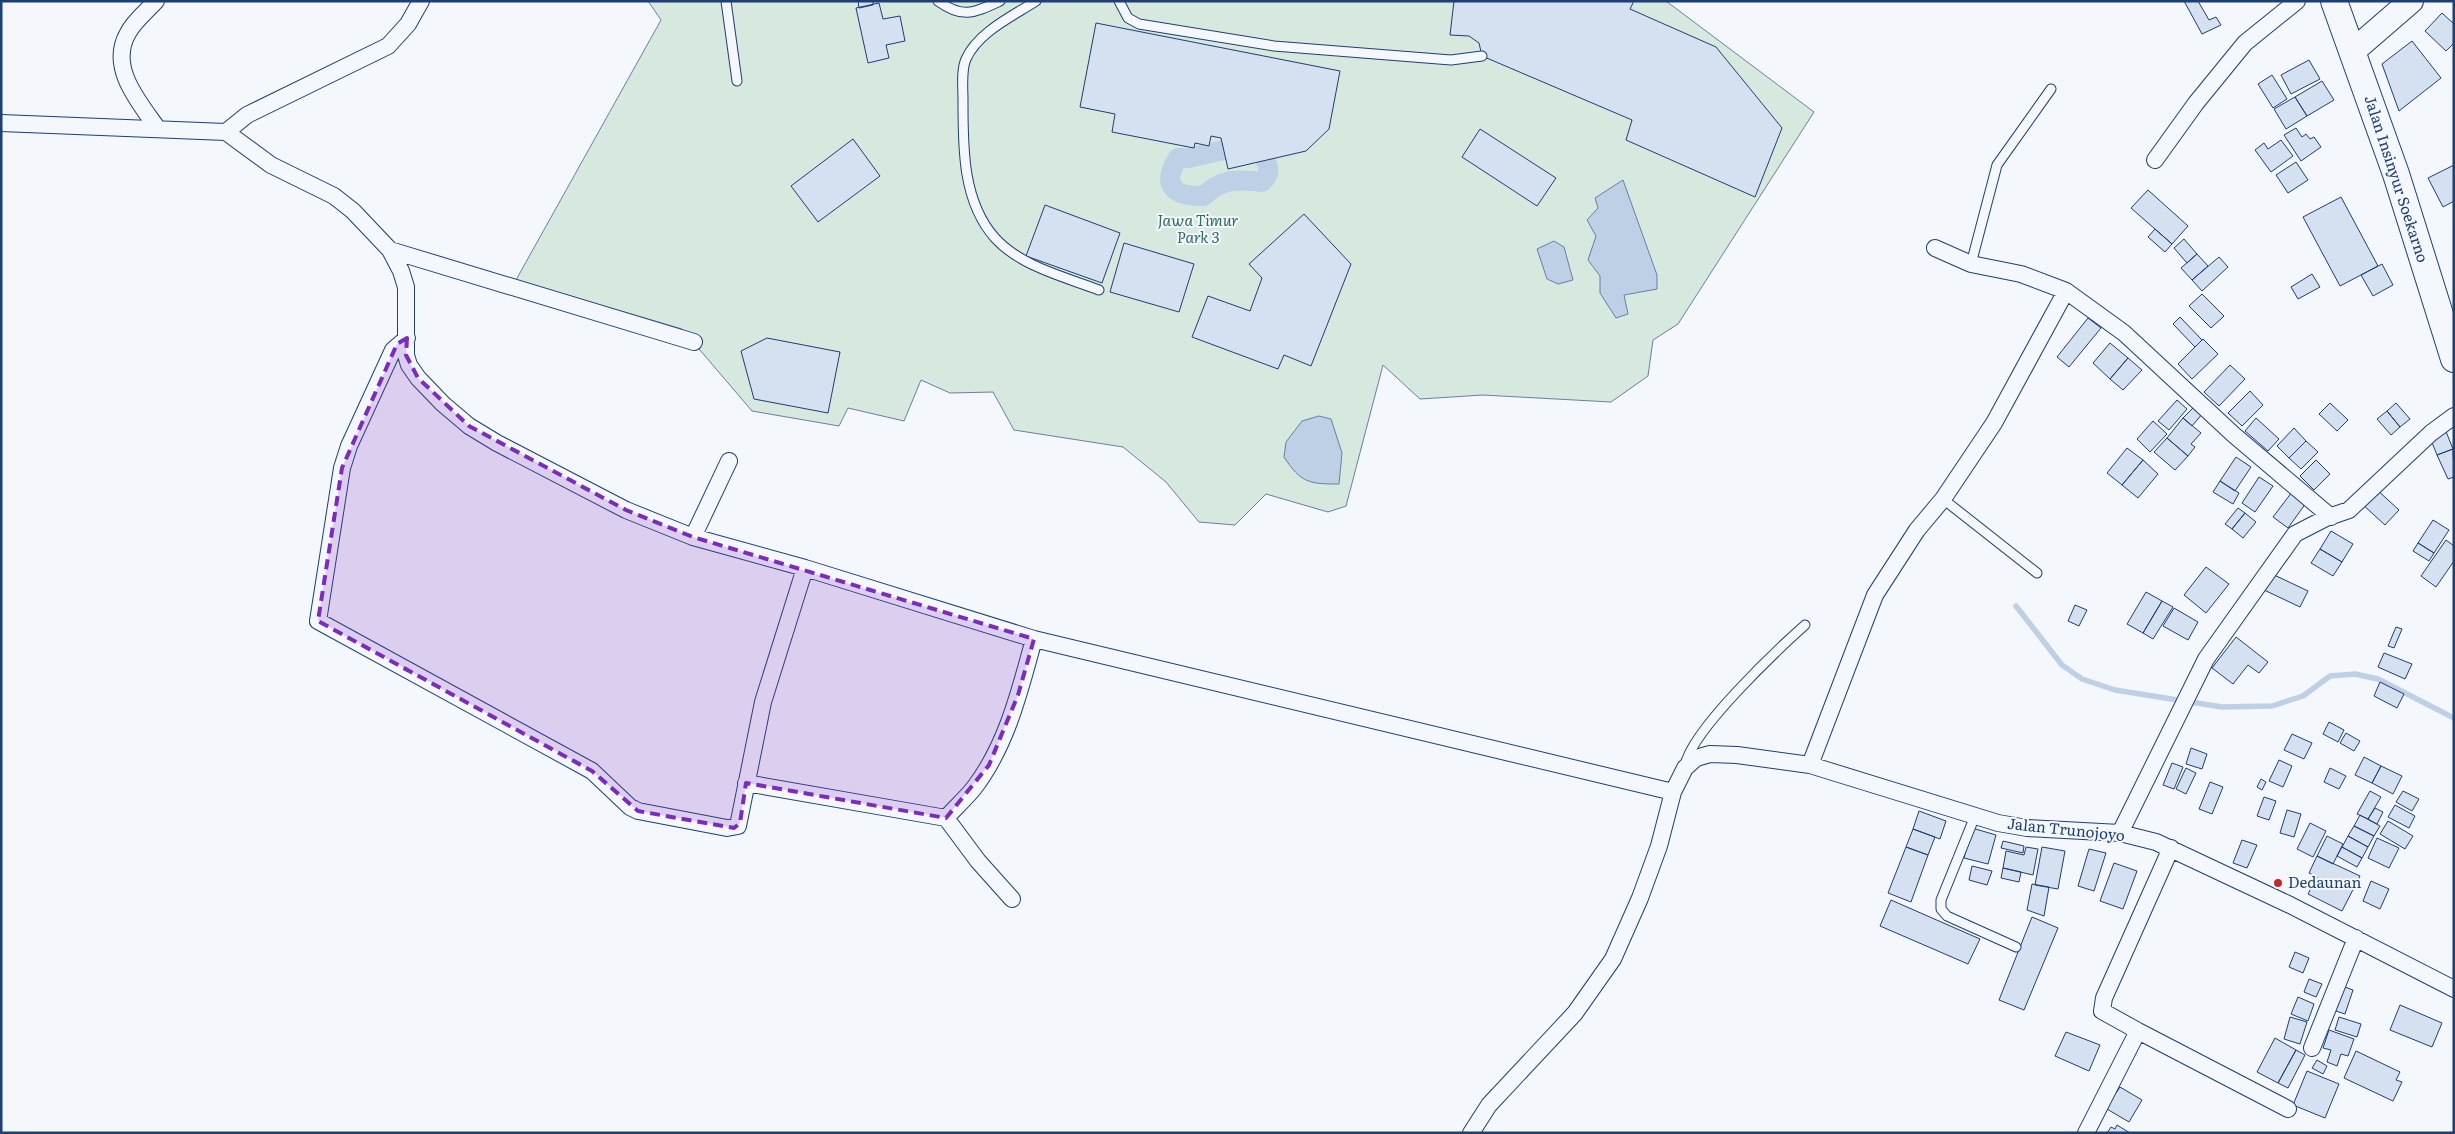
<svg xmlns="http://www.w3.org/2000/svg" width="2455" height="1134" viewBox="0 0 2455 1134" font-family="Literata,serif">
  <rect width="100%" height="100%" fill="#f4f7fb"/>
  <!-- green -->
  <path fill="#d7e8df" stroke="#687fa3" d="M648,1H1666L1814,112L1678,324L1653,340L1648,376L1611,402L1483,395L1420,399L1383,365L1346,506L1328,512L1266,494L1235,525L1199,522L1166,482L1123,447L1014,430L993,392L950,393L921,380L904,421L848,408L839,426L752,411L682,329L516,280L661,20Z"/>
  <!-- water -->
  <path fill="#bed0e5" stroke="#687fa3" d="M1623,180L1657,275V289L1624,295L1628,314L1616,318L1600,293V276L1588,260L1596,236L1587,220L1598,208L1595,198Z
    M1554,241L1564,247L1573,280L1558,284L1547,279L1537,249Z
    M1319,416L1331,419L1342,453L1339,484C1309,484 1301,483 1284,457L1286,442L1302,421Z"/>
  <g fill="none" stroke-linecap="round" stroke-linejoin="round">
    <!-- stream -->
    <path stroke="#bed0e5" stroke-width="5.5" d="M2016,606L2062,665L2082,679L2115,690L2222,707L2272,706L2303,696L2330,676L2355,674L2378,679L2454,718"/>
    <!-- canal -->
    <path stroke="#bed0e5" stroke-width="20" d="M1224,150L1188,158H1178C1160,186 1175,197 1204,196C1221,178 1239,179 1262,182C1269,175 1270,170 1266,161"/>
  </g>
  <!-- building -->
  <path fill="#d5e0f0" stroke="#1d3f73" d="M858,1H873V5L859,8Z
    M1454,1H1634L1630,9L1716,47L1782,128L1755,197L1626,140L1632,120L1482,56L1479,43L1469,36L1450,35Z
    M2184,1H2198L2209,20L2216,17L2221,25L2202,34Z
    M879,3L883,19L900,16L905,41L886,45L889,58L868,63L856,8Z
    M2442,13L2454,24V43L2446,51L2425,31Z
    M1096,23L1340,71L1329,129L1306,151L1228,169L1221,138L1211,136L1209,146L1195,143L1194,148L1112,132L1115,114L1080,107Z
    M2412,41L2441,78L2399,111L2382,64Z
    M2309,60L2320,79L2291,94L2281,75Z
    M2272,75L2287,99L2273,108L2258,84Z
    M2322,81L2334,100L2307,116L2295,97Z
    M2295,97L2307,116L2286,129L2274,109Z
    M2296,128L2302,137L2306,134L2310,139L2314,137L2321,147L2301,161L2284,135Z
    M1480,129L1556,178L1537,206L1462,157Z
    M853,139L880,176L818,222L791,186Z
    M2281,140L2293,156L2271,172L2255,150L2264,143L2268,149Z
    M2296,162L2308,180L2288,193L2276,175Z
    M2454,165V201L2443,207L2428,178Z
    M2148,190L2188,226L2172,244L2131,208Z
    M2341,197L2378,266L2340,286L2303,217Z
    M1045,205L1120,233L1102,283L1026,256Z
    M1304,214L1351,264L1311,366L1284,355L1278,369L1192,337L1208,296L1250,311L1262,278L1249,264Z
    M2155,229L2172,244L2165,252L2148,237Z
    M2184,239L2197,254L2187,263L2174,248Z
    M1124,243L1194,264L1179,312L1110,292Z
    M2197,254L2208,266L2192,280L2181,268Z
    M2219,257L2228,267L2202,291L2192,280Z
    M2382,264L2393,285L2373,296L2361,275Z
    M2312,274L2320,287L2298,299L2291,287Z
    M2202,294L2224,316L2211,328L2189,306Z
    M2180,317L2202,340L2195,347L2173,324Z
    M2088,318L2101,328L2069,367L2057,357Z
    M767,338L840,352L828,413L754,399L741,351Z
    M2203,339L2218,354L2192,379L2178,364Z
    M2110,343L2128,358L2110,379L2093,363Z
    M2128,358L2142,370L2123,390L2110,379Z
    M2230,365L2245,379L2219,406L2204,392Z
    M2250,391L2263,405L2242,426L2228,413Z
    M2177,400L2187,409L2169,430L2158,421Z
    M2330,403L2348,420L2337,431L2319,414Z
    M2396,403L2410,419L2400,427L2387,411Z
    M2195,406L2203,413L2192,426L2183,418Z
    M2387,411L2400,427L2391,435L2377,419Z
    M2183,418L2201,433L2191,444L2195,447L2188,456L2167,438Z
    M2256,418L2279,439L2268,451L2245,431Z
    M2153,421L2167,434L2150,452L2137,439Z
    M2294,428L2306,441L2289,458L2277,446Z
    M2445,429L2453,449L2437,455L2429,435Z
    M2167,438L2188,456L2175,470L2154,452Z
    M2306,441L2318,452L2301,469L2289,458Z
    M2127,448L2143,460L2122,485L2107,473Z
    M2453,449L2454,477L2448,479L2437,455Z
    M2236,457L2251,467L2235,491L2220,481Z
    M2143,460L2158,474L2138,498L2122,485Z
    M2316,460L2330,474L2314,490L2300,476Z
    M2259,477L2273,486L2255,512L2242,503Z
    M2220,481L2239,493L2233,504L2213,492Z
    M2375,488L2399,510L2385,525L2361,503Z
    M2292,492L2306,503L2288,528L2273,517Z
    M2238,508L2245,513L2232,529L2225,524Z
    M2245,513L2256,522L2243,538L2232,529Z
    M2433,520L2449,530L2434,553L2418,543Z
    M2331,531L2353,544L2342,562L2320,549Z
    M2446,540L2454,546V561L2436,587L2421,576Z
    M2418,543L2434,553L2429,561L2413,551Z
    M2320,549L2342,562L2333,576L2311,563Z
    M2206,567L2229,584L2206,613L2184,595Z
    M2270,573L2308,591L2300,607L2262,589Z
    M2146,592L2162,601L2143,633L2127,624Z
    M2162,601L2173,607L2153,639L2143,633Z
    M2075,605L2087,610L2079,626L2068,621Z
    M2174,608L2198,622L2188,640L2163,626Z
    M2396,627L2402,629L2394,648L2388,646Z
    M2236,637L2268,662L2259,673L2248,665L2233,684L2212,668Z
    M2384,653L2412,664L2405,679L2378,667Z
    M2380,682L2404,694L2397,708L2374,696Z
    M2329,722L2344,730L2338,742L2323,734Z
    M2346,733L2360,741L2354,751L2340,743Z
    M2292,734L2312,743L2304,759L2284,750Z
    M2191,748L2207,754L2202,769L2186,764Z
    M2364,757L2381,766L2372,783L2355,775Z
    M2279,760L2292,766L2283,787L2269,781Z
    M2172,763L2183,767L2174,789L2163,785Z
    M2381,766L2402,776L2393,794L2372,783Z
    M2186,768L2196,773L2186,794L2176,789Z
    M2330,768L2346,776L2339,789L2324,782Z
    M2261,779L2266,782L2262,790L2257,787Z
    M2210,782L2223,787L2212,814L2199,809Z
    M2370,791L2381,797L2368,819L2357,814Z
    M2403,791L2419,799L2412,811L2396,802Z
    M2264,797L2276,801L2269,820L2257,816Z
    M2395,805L2415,816L2409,828L2388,817Z
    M2375,808L2383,812L2377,824L2368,819Z
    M2287,810L2301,814L2294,837L2280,833Z
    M1919,811L1946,821L1940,839L1913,829Z
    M2360,815L2380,826L2374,836L2354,826Z
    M2388,821L2413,836L2405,849L2380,834Z
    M2310,823L2326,831L2313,857L2297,849Z
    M2354,826L2374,836L2368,847L2348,836Z
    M1972,828L1996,835L1988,864L1964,858Z
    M1913,829L1935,837L1928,855L1906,847Z
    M2327,836L2343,844L2333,864L2317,856Z
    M2348,836L2368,847L2362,858L2342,847Z
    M2377,838L2399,848L2389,868L2368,858Z
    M2242,840L2257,845L2247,868L2233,863Z
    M2003,841L2024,846L2023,853L2001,848Z
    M1906,847L1928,855L1911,902L1888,893Z
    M2026,847L2038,849L2033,875L2003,868L2006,851L2024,855Z
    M2042,847L2065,851L2058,889L2035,885Z
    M2342,847L2362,858L2357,867L2337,856Z
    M2089,849L2106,853L2094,891L2078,886Z
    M2317,856L2360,876L2342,911L2308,894L2317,877L2309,873Z
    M2114,863L2137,871L2123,909L2100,901Z
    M1972,866L1992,871L1987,885L1969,880Z
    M2003,868L2021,872L2019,882L2001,878Z
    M2371,881L2389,889L2380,909L2363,901Z
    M2032,884L2049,887L2044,916L2027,910Z
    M1891,900L1980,939L1968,964L1880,926Z
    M2032,917L2058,928L2024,1010L1999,1000Z
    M2295,952L2309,958L2303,973L2289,967Z
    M2309,979L2322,984L2316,997L2304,992Z
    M2342,986L2353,990L2345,1014L2333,1010Z
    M2298,997L2314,1004L2308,1021L2291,1014Z
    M2400,1005L2442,1023L2432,1047L2390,1030Z
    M2290,1017L2307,1022L2300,1044L2284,1039Z
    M2339,1017L2361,1024L2357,1037L2335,1030Z
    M2329,1030L2354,1039L2348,1056L2341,1054L2337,1066L2327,1062L2331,1050L2323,1048Z
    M2066,1032L2100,1045L2089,1071L2055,1056Z
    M2275,1038L2296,1050L2278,1083L2257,1072Z
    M2296,1050L2305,1055L2288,1088L2278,1083Z
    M2356,1051L2400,1072L2396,1080L2402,1082L2393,1101L2344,1078Z
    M2317,1060L2327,1066L2323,1074L2312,1068Z
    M2307,1071L2339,1084L2325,1118L2293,1105Z
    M2120,1087L2142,1100L2129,1122L2107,1109L2112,1091L2116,1093Z
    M2117,1125L2130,1133H2107L2111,1127L2115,1129Z"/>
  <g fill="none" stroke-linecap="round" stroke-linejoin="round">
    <defs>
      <path id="lane" d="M726,1L737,81
        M938,1C963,19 974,13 1000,1
        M1036,1C1013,16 978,32 966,59C961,70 963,88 963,100C963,146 962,201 995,238C1020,266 1065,277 1099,290
        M1119,1L1128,18L1139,24L1274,46L1451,60L1482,56
        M1971,264L1997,165L2051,89
        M1943,499L2037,573
        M1685,766C1690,732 1777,650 1805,625
        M1975,816L1941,900V909L1947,916L2016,947"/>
      <path id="street" d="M156,1C147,11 134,21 128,33C108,67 139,102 158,129
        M1,123L226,132L271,165L334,196L353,211L390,250L401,271L406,287V355L409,365L418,378L443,404L469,426L497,443L626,510L693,537L805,568L1034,639L1673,792
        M226,132L247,115L388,46L408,24L421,1
        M2155,160L2196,103L2245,43L2297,1
        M1935,248L1971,264L2021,274L2066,291L2124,333L2234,435L2331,517
        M390,250L694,342
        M407,338L393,350L349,446L342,468L318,621L592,771L630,807L638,811L727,828L738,826L763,702L805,568
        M693,537L729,461
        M1810,765L1875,595L1917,530L1943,499L1994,423L2066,291
        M746,783L946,818L978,861L1012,899
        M946,818C955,808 966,798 974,788C1007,745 1020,690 1034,639
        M2120,833L2206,659L2295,534L2326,518L2349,510L2431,433L2454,416
        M2138,1031L2288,1109
        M2312,1048L2356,938
        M1471,1133L1489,1105L1575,1013L1613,959L1640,898L1659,846L1673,792L1685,768L1696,758L1710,754L1737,755L1810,765L1998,823L2027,828L2120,833L2156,842L2290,905L2454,989
        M2086,1133L2138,1031L2102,1011L2104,998L2171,848"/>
      <path id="secondary" d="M2352,52L2411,1"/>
      <path id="primary" d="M2334,1L2396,174L2454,359"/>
    </defs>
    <!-- lane casing -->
    <use href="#lane" stroke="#1d3f73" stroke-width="11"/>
    <!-- street casing -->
    <use href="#street" stroke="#1d3f73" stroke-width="18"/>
    <!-- secondary casing -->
    <use href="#secondary" stroke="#1d3f73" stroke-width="26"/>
    <!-- primary casing -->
    <use href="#primary" stroke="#1d3f73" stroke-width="28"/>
    <!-- lane -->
    <use href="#lane" stroke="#f4f7fb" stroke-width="9"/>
    <!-- street -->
    <use href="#street" stroke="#f4f7fb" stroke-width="16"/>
    <!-- secondary -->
    <use href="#secondary" stroke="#f4f7fb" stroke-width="24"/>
    <!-- primary -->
    <use href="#primary" stroke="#f4f7fb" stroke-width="26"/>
  </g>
  <!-- marked area -->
  <path fill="#7b2cbf" fill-opacity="0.2" stroke="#7b2cbf" stroke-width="4" stroke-dasharray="10 6" stroke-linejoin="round" d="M407,338L406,355L418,378L469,426L626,510L693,537L1034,639L1018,695L989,765L946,818L746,783L740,823L734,828L638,811L592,771L318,621L342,468L397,344Z"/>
  <!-- markers -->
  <circle fill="#c62828" stroke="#f4f7fb" stroke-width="2" cx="2278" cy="883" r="5"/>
  <g text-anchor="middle" stroke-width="4" stroke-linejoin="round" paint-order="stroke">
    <!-- street labels -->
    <g font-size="15" fill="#1d3f73" stroke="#f4f7fb">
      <text transform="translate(2396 179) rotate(72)" y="5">Jalan Insinyur Soekarno</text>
      <text transform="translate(2066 830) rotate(6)" y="5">Jalan Trunojoyo</text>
    </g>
    <!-- park labels -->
    <g font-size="15" font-style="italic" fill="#2c6c60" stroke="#f4f7fb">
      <text x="1198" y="226">Jawa Timur<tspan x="1198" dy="17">Park 3</tspan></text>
    </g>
    <!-- poi labels -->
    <g font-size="15" fill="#1d3f73" stroke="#f4f7fb" text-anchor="start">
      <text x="2288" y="888">Dedaunan</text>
    </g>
  </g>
  <!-- border -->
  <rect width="2455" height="1134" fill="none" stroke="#1d3f73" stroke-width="5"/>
</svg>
